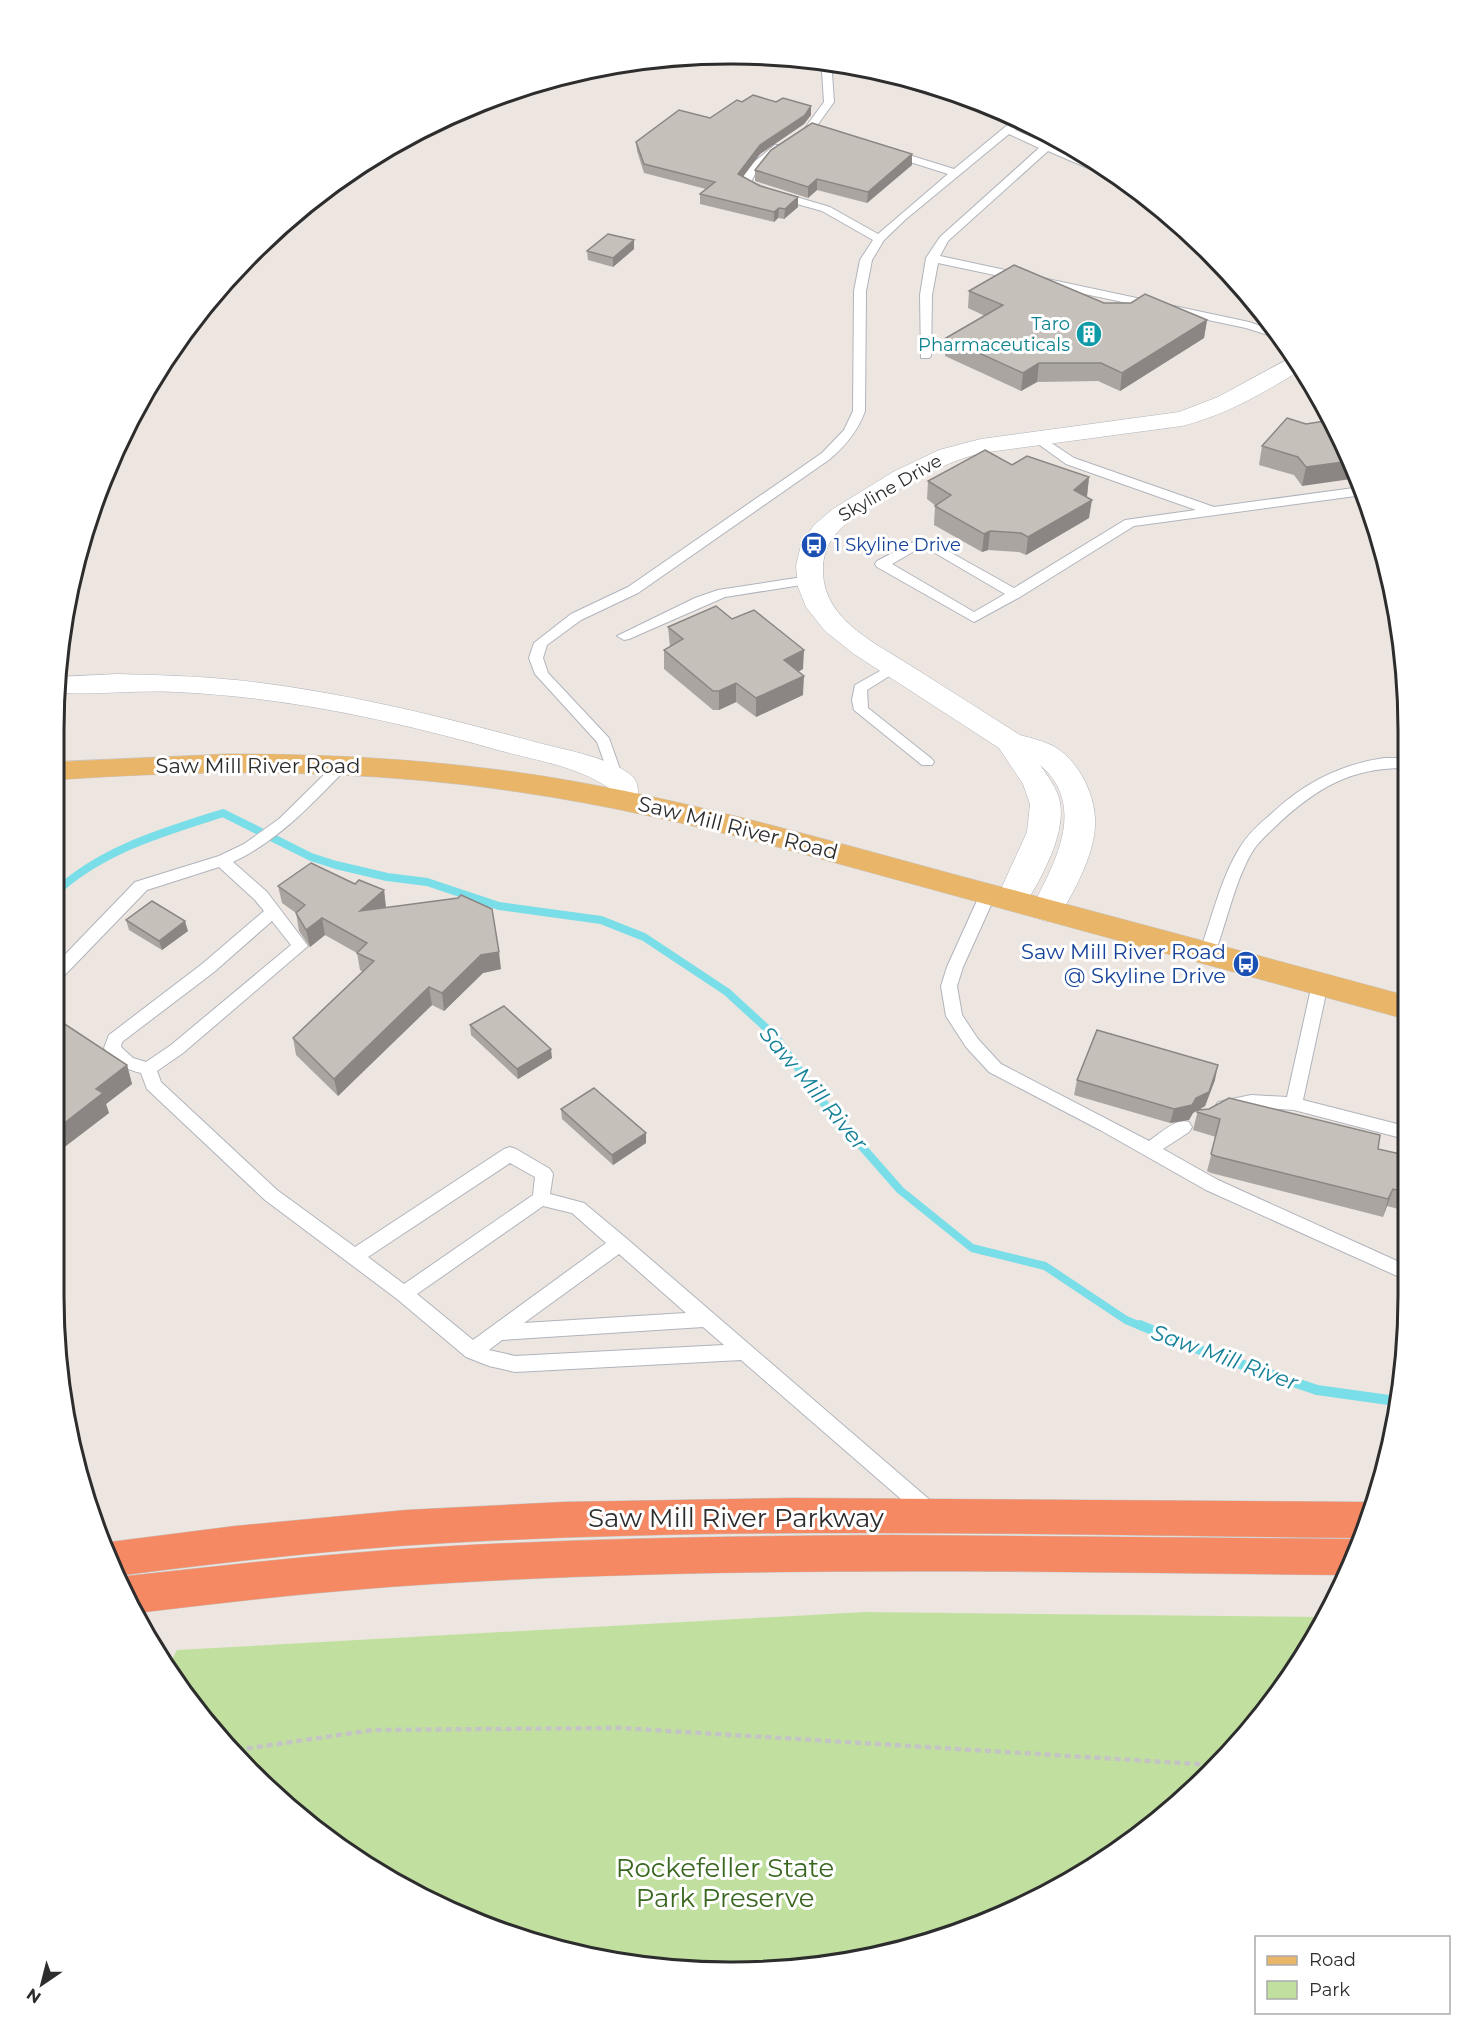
<svg xmlns="http://www.w3.org/2000/svg" width="1462" height="2026" viewBox="0 0 1462 2026" font-family="Montserrat,sans-serif">
  <rect width="100%" height="100%" fill="#ede5e0"/>
  <!-- green -->
  <path fill="#c1e0a0" d="M864,1612L1324,1617L1268,1707L1177,1804L1107,1858L990,1920L820,1966H642L555,1949L432,1902L285,1804L167,1669L177,1650Z"/>
  <g fill="none" stroke-linecap="round" stroke-linejoin="round">
    <!-- stream-far1 -->
    <path stroke="#7adee8" stroke-width="8" d="M54,894C100,850 163,832 223,813L311,857L336,865L387,877L427,882L499,906L601,920L644,937L727,992L775,1036L821,1100L900,1190L972,1248L1045,1266L1126,1320L1143,1327"/>
    <!-- stream -->
    <path stroke="#7adee8" stroke-width="10" d="M1140,1325L1205,1352L1317,1390L1396,1401"/>
    <defs>
      <path id="lane" d="M837,66L848,67L832,73L834,102L816,127L832,133L827,136L806,130L805,128L824,102L822,71Z
        M855,69L882,73L987,107L983,109L926,94Z
        M1016,118L1024,121L1015,130L1045,143L1051,137L1058,141L1053,146L1094,163L1118,178H1111L1048,151L948,241L940,256L1249,322L1272,330L1278,338L1246,328L938,263L932,295L931,356L929,358H921L920,295L926,258L940,237L1039,148L1009,134L906,219L884,240L872,260L866,291L865,411C858,431 846,445 830,459L638,593L581,620L547,645L543,658L548,673L609,738L623,778L616,783L611,781L597,742L535,674L529,658L534,643L571,614L628,587L822,453L844,430L853,411L854,291L860,260L873,240L822,211L761,194L741,185L740,183L749,166L775,145H783V149L757,170L751,182L769,189L830,207L878,234L948,174L888,155V151H896L954,169Z
        M1038,434L1074,458L1214,507L1361,487L1363,495L1134,526L1020,597L974,622L877,567L875,564L877,561L923,537L1014,588L1125,520L1196,510L1066,464L1034,441L1032,438ZM923,546L1005,594L974,612L892,564Z
        M809,576L814,577L816,580L814,583L725,597L629,639L624,640L617,636L695,598L718,590Z
        M894,663L901,667L899,670L867,690L868,708L932,759L934,762L932,765H922L854,710L852,700L855,685Z
        M1384,758H1403V768C1351,768 1317,788 1280,822C1271,831 1261,839 1254,849C1236,877 1227,921 1215,953L1213,957H1201L1199,953C1212,919 1220,880 1239,849C1247,835 1258,825 1270,815C1303,784 1338,765 1384,758Z
        M342,760L349,765L347,768C312,804 279,840 233,862L267,892L308,946L183,1053L157,1071L161,1082L277,1190L355,1247L504,1149L510,1147L516,1149L550,1169L553,1174L550,1194L584,1203L626,1238L938,1507L941,1513L938,1519L931,1522L924,1519L741,1360L515,1372L489,1366L466,1357L397,1299L265,1200L147,1089L141,1073C125,1069 113,1063 104,1048L109,1035L202,964L264,911L255,900L219,867L147,890L60,980L54,982V966L135,882L219,856L244,844L279,819L337,762ZM272,921L291,945L171,1045L146,1062L133,1058L121,1047L122,1042L214,972ZM510,1163L535,1177L533,1195L404,1284L368,1257ZM543,1206L572,1213L606,1243L473,1340L417,1294ZM619,1254L686,1313L524,1323ZM703,1327L724,1345L515,1356L489,1350L502,1340Z
        M988,889L994,890L996,894L963,967L957,986L962,1015L978,1039L1001,1064L1149,1141C1160,1134 1175,1118 1189,1122L1192,1127L1189,1132L1163,1149L1218,1180L1406,1265V1280L1206,1190L1100,1130L989,1072L966,1047L946,1016L941,986L947,967L980,894L982,890Z
        M1320,978L1326,980L1328,984L1303,1100L1405,1126V1139L1294,1110L1251,1107L1224,1113L1218,1112L1215,1107L1218,1102L1251,1095L1287,1097L1312,984L1314,980Z"/>
      <path id="street" d="M117,674C157,675 196,676 236,680C339,691 439,716 539,743C565,750 613,758 633,777C640,785 639,798 634,807L624,809L614,807L610,800L609,788C577,766 534,760 498,750C392,720 285,697 176,692C136,690 97,695 58,693L59,677Z"/>
      <path id="secondary" d="M1292,357L1301,370C1263,393 1226,415 1182,426L981,453C941,463 906,485 871,507C845,523 822,538 823,572C824,622 880,645 916,669C951,691 985,713 1020,735C1031,738 1044,741 1055,747C1080,762 1097,798 1095,827C1093,857 1074,892 1058,918L1047,921L1036,918L1031,910C1053,865 1089,807 1040,765C1048,777 1057,788 1060,802C1066,836 1040,880 1023,908L1012,911L1001,908L996,900L1027,832L1030,804L1023,784L999,748L854,654L825,631L806,607L798,587L796,566L801,545L814,525L833,509L893,472L939,450L981,439L1179,412L1218,397Z"/>
      <path id="primary" d="M228,754C344,754 458,761 572,781C703,804 831,841 960,876C1108,915 1256,955 1404,995L1405,1019L781,848C694,825 608,805 519,792C365,769 209,769 54,780V762Z"/>
      <path id="highway" d="M792,1498L1366,1502L1372,1504L1360,1538C1055,1535 751,1526 447,1543C337,1549 227,1562 117,1576L102,1543L235,1526L406,1510L563,1502Z
        M892,1535L1352,1539L1358,1541L1345,1575C1041,1572 737,1565 433,1584C334,1590 235,1601 137,1613L119,1579L127,1576C229,1565 331,1553 434,1547C587,1538 739,1536 892,1535Z"/>
    </defs>
    <!-- lane casing -->
    <use href="#lane" stroke="#b0b4bc" stroke-width="2"/>
    <!-- street casing -->
    <use href="#street" stroke="#b0b4bc" stroke-width="1"/>
    <!-- secondary casing -->
    <use href="#secondary" stroke="#b0b4bc" stroke-width="1"/>
    <!-- primary casing -->
    <use href="#primary" stroke="#c4c4c4" stroke-width="1"/>
    <!-- highway casing -->
    <use href="#highway" stroke="#c4c4c4" stroke-width="1"/>
    <!-- path -->
    <path stroke="#c4c4c4" stroke-width="4.5" stroke-dasharray="6 4" stroke-linecap="butt" d="M237,1750L373,1730L621,1728L1214,1765"/>
    <!-- lane -->
    <use href="#lane" fill="#fff" fill-rule="evenodd"/>
    <!-- street -->
    <use href="#street" fill="#fff" fill-rule="evenodd"/>
    <!-- secondary -->
    <use href="#secondary" fill="#fff" fill-rule="evenodd"/>
    <!-- primary -->
    <use href="#primary" fill="#e9b569" fill-rule="evenodd"/>
    <!-- highway -->
    <use href="#highway" fill="#f58963" fill-rule="evenodd"/>
  </g>
  <!-- wall -->
  <path fill="#aaa5a1" d="M776,102L811,106V115L804,124L760,154L743,177L798,207L784,219L778,218L774,222L700,204V194L706,189L644,173L637,151L636,142L710,118Z
    M912,154V165L867,203L817,190L808,198L755,181V170Z
    M634,240V249L613,267L588,260L587,251Z
    M969,291L1104,303L1207,320L1204,338L1120,391L1098,381L1037,382L1021,391L945,356L946,338L985,316L968,308Z
    M1331,420L1302,486L1294,475L1259,465L1262,446L1306,424Z
    M1012,465L1089,477L1087,496H1086L1089,518L1026,555L1019,552L988,550L982,552L934,525L935,506H936L927,499L928,481Z
    M732,619L803,669L798,672L803,695L756,717L736,702L719,710H713L664,669V650L670,647L668,627Z
    M355,884L384,890L386,908L501,969L483,973L444,1011L432,1005L338,1096L296,1055L293,1038L363,972L360,970L357,953L325,935L310,947L299,931L296,913L282,903L278,886Z
    M126,920L188,931L162,950L129,930Z
    M54,1017L127,1065L132,1084L106,1104L109,1113L54,1155Z
    M470,1025L552,1058L518,1079L471,1035Z
    M1077,1080H1215L1205,1106L1199,1110L1405,1155L1406,1211L1387,1206L1383,1217L1211,1173L1207,1171L1216,1137L1193,1130L1198,1110L1193,1113L1189,1120L1170,1123L1074,1095Z
    M561,1109L646,1133V1143L613,1165L562,1119Z"/>
  <!-- shaded-wall -->
  <path fill="#8b8683" d="M811,106V115L804,124L760,154L738,183V174L760,145Z
    M912,154V165L867,203L868,192Z
    M817,179V190L808,198V187Z
    M798,197V207L784,219L785,209Z
    M779,208L778,218L774,222V212Z
    M634,240V249L613,267V258Z
    M1207,320L1204,338L1120,391L1122,373Z
    M1039,363L1037,382L1021,391L1023,373Z
    M1351,461L1356,472L1358,478L1302,486L1306,467Z
    M1089,477L1087,496L1072,509L1074,490Z
    M1092,500L1089,518L1026,555L1028,537Z
    M990,531L988,550L982,552L984,534Z
    M804,650L803,669L784,679V660Z
    M804,676L803,695L756,717V698Z
    M736,683V702L719,710V691Z
    M384,890L386,908L360,911Z
    M322,918L325,935L310,947L306,930Z
    M185,921L188,931L162,950L159,941Z
    M499,952L501,969L483,973L444,1011L442,993L481,955Z
    M429,987L432,1005L338,1096L334,1079Z
    M551,1049L552,1058L518,1079L517,1069Z
    M127,1065L132,1084L106,1104L109,1113L54,1155V1131L96,1089Z
    M1218,1065L1215,1080L1205,1106L1193,1113L1189,1120L1170,1123L1174,1109L1196,1098Z
    M646,1133V1143L613,1165L612,1155Z
    M1393,1189L1387,1206L1383,1217L1388,1199Z"/>
  <!-- building -->
  <path fill="#c6c0bb" stroke="#8b8683" stroke-width="1.5" d="M753,95L776,102L783,98L811,106L805,115L760,145L738,174L760,186L798,197L785,209L779,208L774,212L700,194L715,182L644,164L636,142L679,110L710,118L737,100L742,102Z
    M812,123L912,154L868,192L817,179L808,187L755,170L771,150Z
    M608,234L634,240L613,258L587,251Z
    M1014,265L1104,303H1131L1145,294L1207,320L1122,373L1101,363H1039L1023,373L946,338L1003,305L969,291Z
    M1287,418L1306,424L1331,420L1351,461L1306,467L1298,457L1262,446Z
    M985,450L1012,465L1027,456L1089,477L1074,490L1092,500L1028,537L1021,533L990,531L984,534L935,506L951,495L928,481Z
    M716,606L732,619L754,610L804,650L784,660L804,676L756,698L736,683L719,691H713L664,650L683,639L668,627Z
    M311,863L355,884L359,880L384,890L360,911L458,898L461,895L492,909L499,952L481,955L442,993L429,987L334,1079L293,1038L374,961L357,953L367,943L322,918L306,930L296,913L305,905L278,886Z
    M152,901L185,921L159,941L126,920Z
    M504,1006L551,1049L517,1069L470,1025Z
    M54,1017L127,1065L96,1089L103,1093L54,1131V1075L63,1068L54,1063Z
    M1097,1030L1218,1065L1209,1092L1196,1098L1192,1105L1174,1109L1077,1080Z
    M594,1088L646,1133L612,1155L561,1109Z
    M1229,1098L1380,1135L1378,1149L1405,1155L1406,1192L1393,1189L1388,1199L1215,1156L1211,1154L1220,1119L1197,1112L1198,1110L1209,1109Z"/>
  <!-- icons -->
  <defs>
    <symbol id="building-disc" viewBox="-11 -11 22 22"><circle r="9.5" fill="#0f9aa8" stroke="#fff"/><path d="M-4-6H4V6H1V3H-1V6H-4ZM-2.5-4.3h1.7v1.8h-1.7ZM.8-4.3h1.7v1.8H.8ZM-2.5-1h1.7V.8h-1.7ZM.8-1h1.7V.8H.8Z" fill="#fff"/></symbol>
    <symbol id="bus-disc" viewBox="-11 -11 22 22"><circle r="9.5" fill="#1a4fb4" stroke="#fff"/><path d="M-5-6H5V4H4V6H2V4H-2V6H-4V4H-5ZM-3.5-4V0h7V-4ZM-3.5 1.2v1.5H-2V1.2ZM2 1.2v1.5H3.5V1.2Z" fill="#fff"/></symbol>
  </defs>
  <g fill-rule="evenodd">
    <use href="#building-disc" x="1074" y="319" width="30" height="30"/>
    <use href="#bus-disc" x="799" y="530" width="30" height="30"/>
    <use href="#bus-disc" x="1231" y="949" width="30" height="30"/>
  </g>
  <g text-anchor="middle" stroke-width="6" stroke-linejoin="round" paint-order="stroke">
    <!-- far-culture labels -->
    <g font-size="18" fill="#0d838f" stroke="#fff" text-anchor="end">
      <text x="1070" y="330">Taro<tspan x="1070" dy="21">Pharmaceuticals</tspan></text>
    </g>
    <!-- far-street labels -->
    <g font-size="18" fill="#2d2d2d" stroke="#fff">
      <text transform="translate(890 488) rotate(-30)" y="6">Skyline Drive</text>
    </g>
    <!-- far-transit labels -->
    <g font-size="18" fill="#164399" stroke="#fff" text-anchor="start">
      <text x="834" y="551">1 Skyline Drive</text>
    </g>
    <!-- street labels -->
    <g font-size="21" fill="#2d2d2d" stroke="#fff">
      <text x="258" y="773">Saw Mill River Road</text>
      <text transform="translate(738 828) rotate(14)" y="7">Saw Mill River Road</text>
    </g>
    <!-- transit labels -->
    <g font-size="21" fill="#164399" stroke="#fff" text-anchor="end">
      <text x="1226" y="959">Saw Mill River Road<tspan x="1226" dy="24">@ Skyline Drive</tspan></text>
    </g>
    <!-- water labels -->
    <g font-size="22" font-style="italic" fill="#158198" stroke="#fff">
      <text transform="translate(814 1088) rotate(50)" y="8">Saw Mill River</text>
      <text transform="translate(1225 1357) rotate(20)" y="8">Saw Mill River</text>
    </g>
    <!-- near-street labels -->
    <g font-size="26" fill="#2d2d2d" stroke="#fff">
      <text x="736" y="1527">Saw Mill River Parkway</text>
    </g>
    <!-- near-park labels -->
    <g font-size="26" fill="#3a671f" stroke="#fff">
      <text x="725" y="1877">Rockefeller State<tspan x="725" dy="30">Park Preserve</tspan></text>
    </g>
  </g>
  <!-- crop -->
  <path d="M0 0H1462V2026H0ZM730 64H732A666 666 0 0 1 1398 730V1296A666 666 0 0 1 732 1962H730A666 666 0 0 1 64 1296V730A666 666 0 0 1 730 64Z" fill="#fff" fill-rule="evenodd"/>
  <path fill="none" stroke="#2d2d2d" stroke-width="3" d="M730 64H732A666 666 0 0 1 1398 730V1296A666 666 0 0 1 732 1962H730A666 666 0 0 1 64 1296V730A666 666 0 0 1 730 64Z"/>
  <!-- legend -->
  <rect x="1255" y="1936" width="195" height="78" fill="#ffffff" stroke="#ababab" stroke-width="1.5"/>
  <rect x="1267" y="1956" width="30" height="9" fill="#e9b569" stroke="#ababab" stroke-width="1.5"/>
  <text x="1309" y="1966" font-size="18" fill="#2d2d2d">Road</text>
  <rect x="1267" y="1981" width="30" height="18" fill="#c1e0a0" stroke="#ababab" stroke-width="1.5"/>
  <text x="1309" y="1996" font-size="18" fill="#2d2d2d">Park</text>
  <!-- north arrow -->
  <g transform="translate(42 1984) rotate(215)" stroke="#ffffff" stroke-width="4.5" paint-order="stroke">
  <path d="M0-4.5L10 22L0 15L-10 22Z" fill="#2d2d2d"/>
  <text y="-9" font-size="16" font-weight="bold" text-anchor="middle" fill="#2d2d2d">N</text>
  </g>
</svg>
